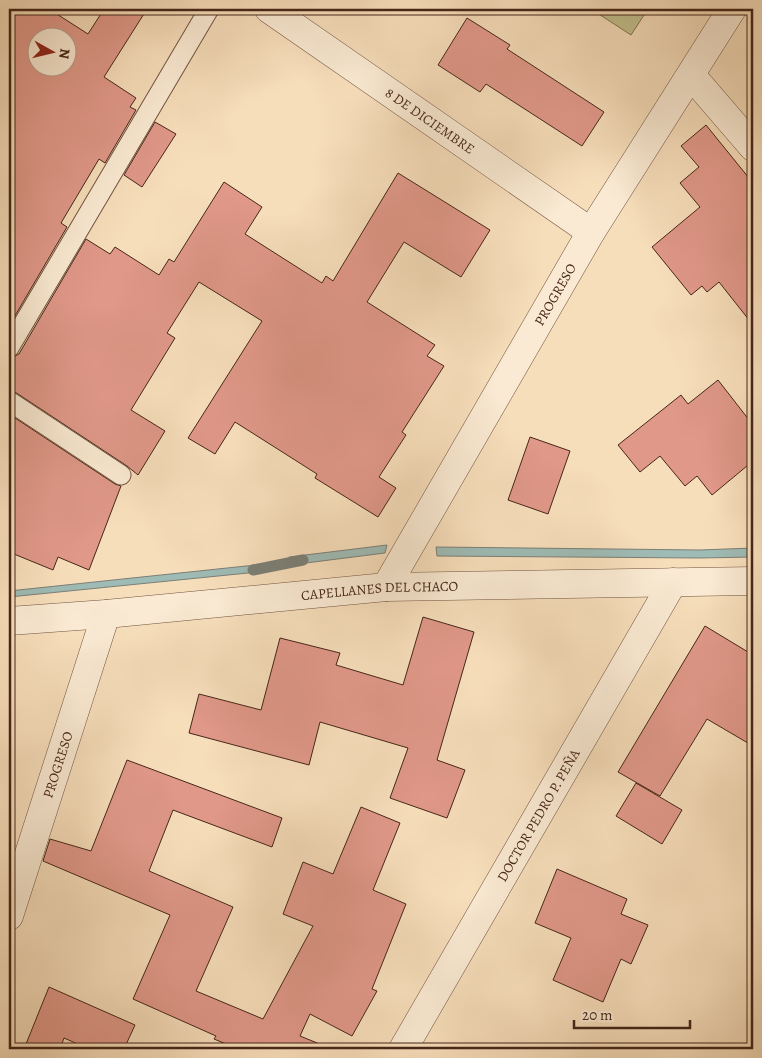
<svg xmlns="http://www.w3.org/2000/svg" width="762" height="1058" viewBox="0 0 762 1058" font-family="Alegreya,serif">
  <rect width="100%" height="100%" fill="#f7debb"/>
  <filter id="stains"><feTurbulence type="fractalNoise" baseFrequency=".004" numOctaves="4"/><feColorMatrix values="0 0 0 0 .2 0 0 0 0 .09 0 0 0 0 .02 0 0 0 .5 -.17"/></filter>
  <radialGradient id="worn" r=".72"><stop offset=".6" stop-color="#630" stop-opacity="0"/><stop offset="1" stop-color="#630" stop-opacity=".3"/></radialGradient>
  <!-- green -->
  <path fill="#c2c08d" stroke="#847352" d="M591,9H648L631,35Z"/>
  <!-- water -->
  <path fill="#9ebbb5" stroke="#7b7f76" d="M387,545L385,553L290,565L289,557Z
    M436,547L700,550L753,548V557L700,558L437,556Z
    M265,564L268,571L9,597V591Z"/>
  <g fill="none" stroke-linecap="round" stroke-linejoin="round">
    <!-- stream -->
    <path stroke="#7b7f76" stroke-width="11" d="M253,570L303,560"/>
  </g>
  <!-- building -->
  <path fill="#e09889" stroke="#462618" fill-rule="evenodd" d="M9,9H49L88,34L104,9H147L104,77L136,98L130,107L136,110L105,163L99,159L61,223L67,227L9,326ZM38,38H68V68H38Z
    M467,18L510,45L507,49L604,112L582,146L486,84L480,92L438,65Z
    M155,122L176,134L142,187L124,175Z
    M706,125L753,183V325L719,282L707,292L702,286L691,295L652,247L700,207L680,183L699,167L681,146Z
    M398,173L490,230L461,277L404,242L367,302L435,345L427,356L444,366L402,432L406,435L379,477L396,488L378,517L315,478L317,474L235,422L215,454L188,438L262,321L199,282L167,333L175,338L131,410L165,431L138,475L127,466L15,392L9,390V359L19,354L86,239L110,254L115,247L159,275L169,259L174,262L224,182L262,207L245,234L322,283L326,276L333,281Z
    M718,380L753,425V461L712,495L697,476L685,486L660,456L640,472L618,445L681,395L688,404Z
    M9,414L115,484L121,486L89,570L58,557L53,570L9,552Z
    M530,437L570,451L548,514L508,500Z
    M423,617L474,632L437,760L465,770L447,818L390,798L408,748L320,722L309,765L189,733L199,694L261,710L280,638L340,653L336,665L403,685Z
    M705,626L753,655V746L707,719L660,796L618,772Z
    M127,760L282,818L272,847L173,810L149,871L233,907L196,991L263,1019L313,926L283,914L303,862L333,874L361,807L400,823L373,890L406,904L372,989L377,991L352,1036L310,1014L300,1036L332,1049H238L214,1039L216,1036L133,999L170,915L43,861L50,839L91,851Z
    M636,783L682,810L662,844L616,816Z
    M557,869L627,899L621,914L648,925L631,964L621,959L603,1002L553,980L571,938L535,923Z
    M49,987L135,1025L124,1049H89L64,1038L60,1049H24Z"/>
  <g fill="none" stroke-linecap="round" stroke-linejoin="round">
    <defs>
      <path id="service" d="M9,348L209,9
        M9,401L121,475"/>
      <g id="minor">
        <path id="s1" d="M269,9L591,232"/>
        <path d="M691,75L753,147"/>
        <path id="s2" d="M386,587L591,232L732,9"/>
        <path id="s3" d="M9,916L106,614"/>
        <path id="s4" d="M403,1049L673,582"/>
      </g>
      <g id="tertiary">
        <path id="s5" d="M9,621L106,614L386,587L753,581"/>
      </g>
    </defs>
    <!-- service casing -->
    <use href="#service" stroke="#725441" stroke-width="21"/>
    <!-- minor casing -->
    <use href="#minor" stroke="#725441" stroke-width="29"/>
    <!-- tertiary casing -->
    <use href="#tertiary" stroke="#725441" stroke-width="29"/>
    <!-- service -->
    <use href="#service" stroke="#faead3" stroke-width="19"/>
    <!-- minor -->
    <use href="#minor" stroke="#faead3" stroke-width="28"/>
    <!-- tertiary -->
    <use href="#tertiary" stroke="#faead3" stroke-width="28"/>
  </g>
  <g text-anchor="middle" stroke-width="4.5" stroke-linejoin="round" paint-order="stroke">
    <!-- street labels -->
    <g font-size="14" fill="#462618" stroke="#faead3">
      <text dy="5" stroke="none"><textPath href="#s1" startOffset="196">8 DE DICIEMBRE</textPath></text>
      <text dy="5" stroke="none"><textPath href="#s2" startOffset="338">PROGRESO</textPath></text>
      <text dy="5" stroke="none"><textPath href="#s5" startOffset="372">CAPELLANES DEL CHACO</textPath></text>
      <text dy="5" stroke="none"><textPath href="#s3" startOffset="159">PROGRESO</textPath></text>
      <text dy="5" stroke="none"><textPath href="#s4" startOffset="270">DOCTOR PEDRO P. PEÑA</textPath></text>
    </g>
  </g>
  <!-- margin -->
  <rect width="762" height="1058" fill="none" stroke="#f7debb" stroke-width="30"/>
  <rect x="10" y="10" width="742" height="1038" fill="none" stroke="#462618" stroke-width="2.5"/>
  <rect x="15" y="15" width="732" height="1028" fill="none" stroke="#462618"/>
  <!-- north arrow -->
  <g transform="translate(52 52) rotate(98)"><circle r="24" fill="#faead3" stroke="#b29c88"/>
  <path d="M0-4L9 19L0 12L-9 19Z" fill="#8f2418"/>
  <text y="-8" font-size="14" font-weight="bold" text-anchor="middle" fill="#462618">N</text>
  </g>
  <!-- scale -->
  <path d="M574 1020v8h116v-8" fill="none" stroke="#462618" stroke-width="2.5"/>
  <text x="582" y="1020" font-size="15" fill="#462618" stroke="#faead3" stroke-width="4" paint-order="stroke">20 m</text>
  <rect width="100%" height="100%" filter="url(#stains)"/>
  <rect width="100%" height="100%" fill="url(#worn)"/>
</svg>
